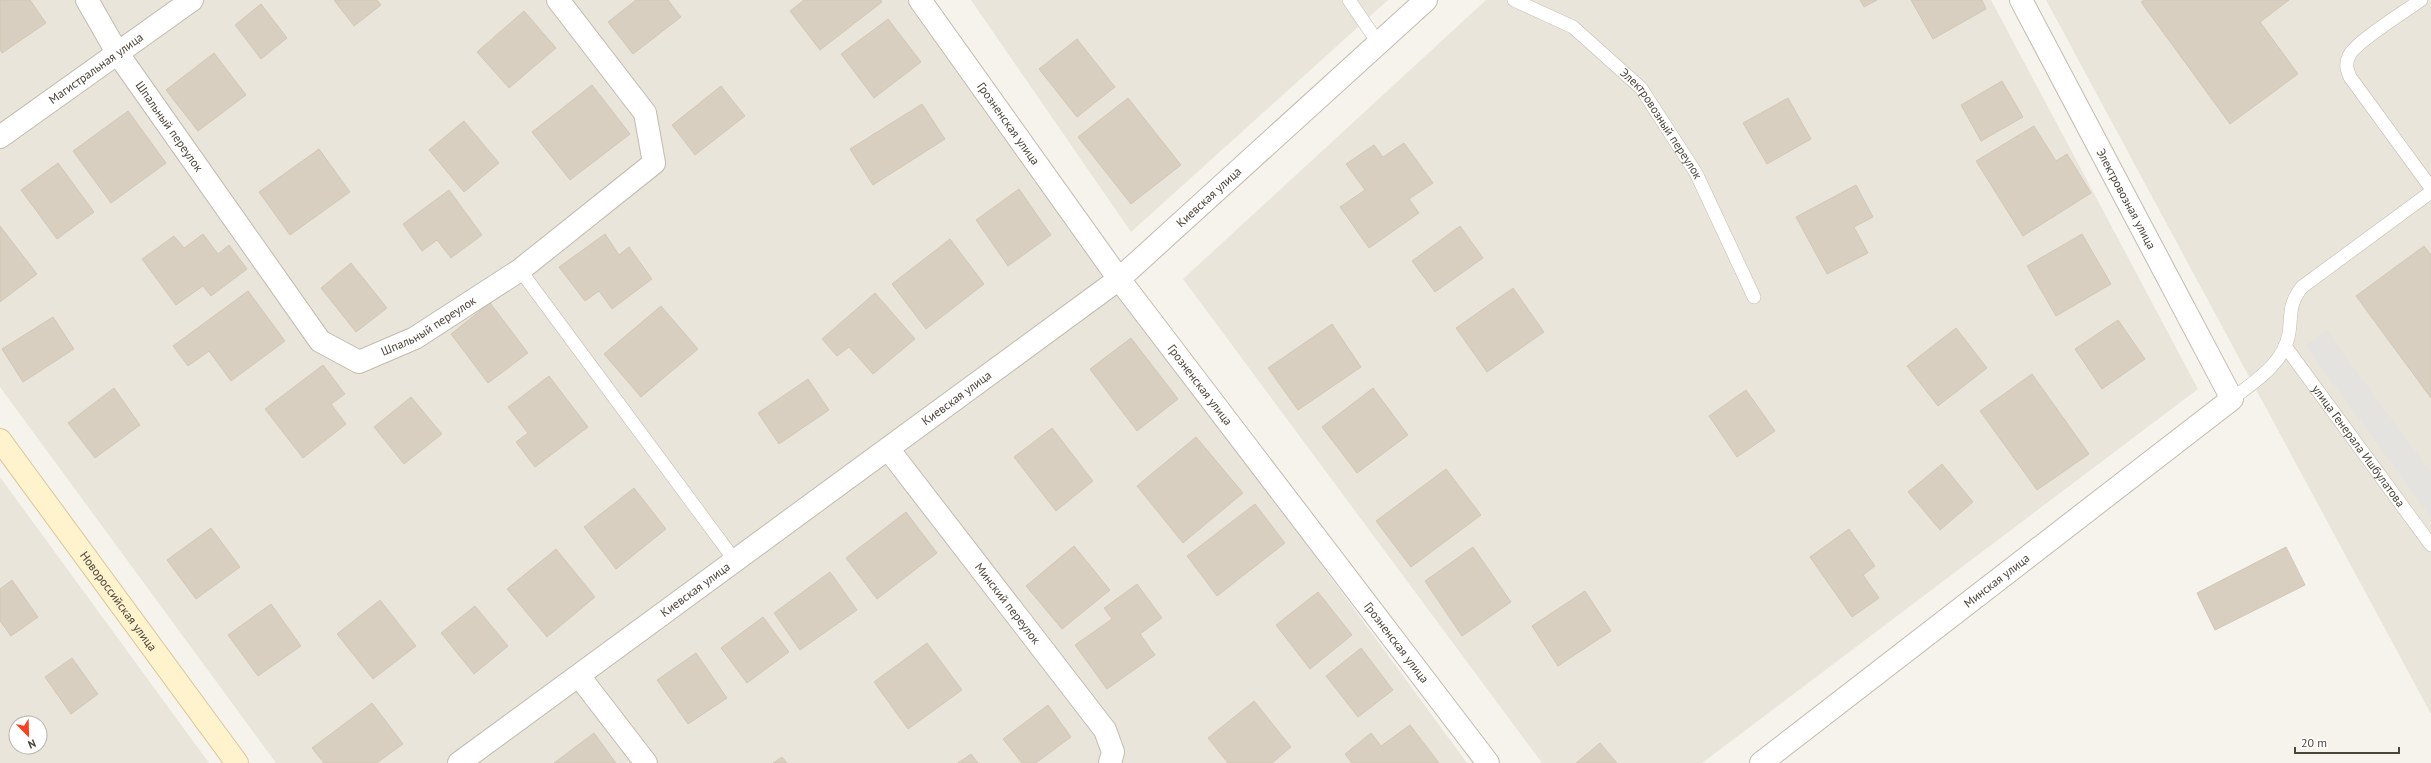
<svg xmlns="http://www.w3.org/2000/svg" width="2431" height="763" viewBox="0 0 2431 763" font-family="'PT Sans',sans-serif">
  <rect width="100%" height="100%" fill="#f6f3ec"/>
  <!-- residential -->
  <path fill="#eae5da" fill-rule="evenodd" d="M0,0H907L1467,763H276L0,387Z
    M971,0H1388L1131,232Z
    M1486,0H1991L2198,389L1702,763H1542L1183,279Z
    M2046,0H2431V714Z
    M0,477L209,763H0ZM16,723H40V747H16Z"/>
  <!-- parking -->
  <path fill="#e5e3e0" d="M2326,330L2431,473V517L2306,346Z"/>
  <!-- building -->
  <path fill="#d8cfc1" stroke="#d3c7b4" d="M0,0H30L46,23L2,53L0,50Z
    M334,0H377L381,5L354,26Z
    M636,0H668L681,17L633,54L608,22Z
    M804,0H881L882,2L820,50L790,11Z
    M1860,0H1877L1864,7Z
    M1911,0H1982L1986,9L1933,39Z
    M2144,0H2289L2260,22L2298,74L2230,124L2141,2Z
    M261,4L287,38L261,59L235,25Z
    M524,11L556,48L509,88L477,52Z
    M888,19L921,62L874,98L841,54Z
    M1077,39L1115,87L1077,117L1039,69Z
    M214,53L246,95L198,131L166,90Z
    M2002,81L2023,117L1981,141L1961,105Z
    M592,85L630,134L570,180L532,132Z
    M721,86L745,116L695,155L672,125Z
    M1128,98L1181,165L1131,204L1078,137Z
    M1788,98L1811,139L1767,164L1743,123Z
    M922,104L945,139L873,185L850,149Z
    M128,111L166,163L111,203L73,151Z
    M464,121L499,163L464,192L429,150Z
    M2034,126L2056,161L2067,154L2091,193L2023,236L1976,161Z
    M1404,143L1433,183L1409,199L1419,213L1369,248L1340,207L1365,190L1346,164L1374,145L1383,157Z
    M319,149L350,192L290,235L259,192Z
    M58,163L94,212L57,239L21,190Z
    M1856,185L1873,217L1854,227L1868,253L1827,274L1796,217Z
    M1019,189L1051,235L1008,266L976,220Z
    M449,190L482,235L451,258L437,240L422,251L403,224Z
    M0,226L37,274L0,302Z
    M1460,226L1483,258L1435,292L1412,261Z
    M203,234L218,254L229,245L247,269L211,296L203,286L176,305L142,259L174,236L184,248Z
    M605,234L619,255L629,247L652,279L612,309L599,291L585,301L559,267Z
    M2082,234L2111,284L2056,316L2027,266Z
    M950,239L984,284L926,329L892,284Z
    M2424,246L2431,255V398L2356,296Z
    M351,263L387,308L356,332L321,288Z
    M1513,288L1544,332L1487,372L1456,328Z
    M248,291L285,341L231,381L209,351L188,366L173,346Z
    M875,293L915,339L873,374L849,347L837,356L822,339Z
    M490,303L528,353L488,383L451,334Z
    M661,306L698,349L641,397L604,354Z
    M53,317L74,349L23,382L2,349Z
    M2118,320L2145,359L2102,389L2075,349Z
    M1332,324L1361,367L1298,410L1268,368Z
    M1956,328L1987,368L1938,406L1907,366Z
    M1131,338L1178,399L1137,431L1090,369Z
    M323,365L345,394L331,404L346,424L303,458L265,409Z
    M2032,374L2089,454L2037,490L1980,411Z
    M549,376L588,427L535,467L516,442L528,433L508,407Z
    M808,379L829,410L779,444L758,413Z
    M114,388L140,425L95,458L68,423Z
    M1373,388L1408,435L1357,473L1322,427Z
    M1746,390L1775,431L1737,457L1709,416Z
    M411,397L442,434L404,464L374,427Z
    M1052,428L1093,481L1056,511L1014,457Z
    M1196,437L1243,493L1183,543L1137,486Z
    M1942,464L1973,502L1940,530L1908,492Z
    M1446,469L1481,515L1411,567L1376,521Z
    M634,488L666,529L616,569L584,527Z
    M1255,504L1285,543L1217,596L1187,556Z
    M906,512L937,553L877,599L846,558Z
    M211,528L240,567L196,599L167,560Z
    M1849,529L1875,566L1863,575L1879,598L1852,617L1810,557Z
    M1074,546L1110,590L1062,629L1026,586Z
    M1473,547L1511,602L1462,636L1425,581Z
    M2286,547L2305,585L2215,630L2197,593Z
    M556,549L595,597L547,637L507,589Z
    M830,572L857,610L800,650L774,613Z
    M12,580L38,617L11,636L0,621V589Z
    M1137,584L1162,618L1140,634L1155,655L1107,689L1075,645L1112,619L1104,608Z
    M1585,591L1611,631L1558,666L1532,626Z
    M1318,592L1352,635L1310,669L1276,625Z
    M380,600L416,646L373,679L337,634Z
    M271,604L301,646L258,676L228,635Z
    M475,606L508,646L474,674L441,633Z
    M763,617L789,652L747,683L721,648Z
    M927,643L962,690L908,729L874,682Z
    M1361,648L1393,690L1358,717L1326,676Z
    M696,653L727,698L688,724L657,680Z
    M72,658L98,694L71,714L45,677Z
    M1254,701L1291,747L1272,763H1228L1208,738Z
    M372,703L403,744L377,763H324L312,748Z
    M1048,705L1071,737L1036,763H1022L1003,739Z
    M1410,725L1439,763H1352L1345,754L1371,733L1381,746Z
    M594,733L616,763H554Z
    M1600,743L1617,763H1576Z
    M971,754L978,763H958Z
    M782,757L787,763H773Z"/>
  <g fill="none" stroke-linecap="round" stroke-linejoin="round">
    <defs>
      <g id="lane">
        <path d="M1349,0L1379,44"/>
        <path id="s1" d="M1514,0L1573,27L1641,88L1696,173L1754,297"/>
        <path d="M2421,0C2407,10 2354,43 2349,56C2345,64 2347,70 2350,77L2431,188"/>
        <path d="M520,270L736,562"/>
        <path id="s2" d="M2285,346L2431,545"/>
        <path d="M2232,399C2255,381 2284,364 2289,333C2292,313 2288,305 2302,287L2431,192"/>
      </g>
      <g id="street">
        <path id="s3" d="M87,0L118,54L320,341L359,362L415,338L520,270L654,163L645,113L558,0"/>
        <path id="s4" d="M920,0L1119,279L1488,763"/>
        <path id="s5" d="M0,137L192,0"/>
        <path id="s6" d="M889,450L1105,730L1113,752L1110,763"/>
        <path d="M579,676L646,763"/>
        <path id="s7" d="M459,763L1119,279L1426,0"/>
        <path id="s8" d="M1761,763L2232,399L2021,0"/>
      </g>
      <g id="secondary">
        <path id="s9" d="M0,440L237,763"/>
      </g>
    </defs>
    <!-- lane casing -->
    <use href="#lane" stroke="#c2bbae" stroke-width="14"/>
    <!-- street casing -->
    <use href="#street" stroke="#c2bbae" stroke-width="24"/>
    <!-- secondary casing -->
    <use href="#secondary" stroke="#d6c79b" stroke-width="24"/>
    <!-- lane -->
    <use href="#lane" stroke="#fff" stroke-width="13"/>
    <!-- street -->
    <use href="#street" stroke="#fff" stroke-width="22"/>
    <!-- secondary -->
    <use href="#secondary" stroke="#fff3cd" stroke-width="22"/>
  </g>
  <g text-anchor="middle" stroke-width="3" stroke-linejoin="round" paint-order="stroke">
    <!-- street labels -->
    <g font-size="12" fill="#4b4439" stroke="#fff">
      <text dy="4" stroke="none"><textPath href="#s5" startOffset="118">Магистральная улица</textPath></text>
      <text dy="4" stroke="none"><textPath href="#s4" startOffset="152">Грозненская улица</textPath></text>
      <text dy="4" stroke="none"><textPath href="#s1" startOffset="197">Электровозный переулок</textPath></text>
      <text dy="4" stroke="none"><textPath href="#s3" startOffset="151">Шпальный переулок</textPath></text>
      <text dy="4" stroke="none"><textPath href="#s7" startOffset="940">Киевская улица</textPath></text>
      <text transform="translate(2126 199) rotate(62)" y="4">Электровозная улица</text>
      <text dy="4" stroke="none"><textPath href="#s3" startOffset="536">Шпальный переулок</textPath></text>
      <text dy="4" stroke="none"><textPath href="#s4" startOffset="476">Грозненская улица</textPath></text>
      <text dy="4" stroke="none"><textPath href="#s7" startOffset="617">Киевская улица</textPath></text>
      <text dy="4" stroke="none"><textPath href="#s2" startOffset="124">улица Генерала Ишбулатова</textPath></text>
      <text dy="4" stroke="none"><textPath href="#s8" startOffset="298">Минская улица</textPath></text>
      <text dy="4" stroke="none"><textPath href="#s7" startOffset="293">Киевская улица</textPath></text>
      <text dy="4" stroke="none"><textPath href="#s9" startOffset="200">Новороссийская улица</textPath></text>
      <text dy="4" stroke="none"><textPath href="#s6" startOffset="194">Минский переулок</textPath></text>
      <text dy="4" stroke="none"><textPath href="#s4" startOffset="800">Грозненская улица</textPath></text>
    </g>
  </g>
  <!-- north arrow -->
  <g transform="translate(28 735) rotate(157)"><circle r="19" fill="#ffffff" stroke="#b7b4b0"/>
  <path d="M0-3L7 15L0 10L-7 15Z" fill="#fc3f1d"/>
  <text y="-6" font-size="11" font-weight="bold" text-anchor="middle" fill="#4b4439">N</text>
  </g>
  <!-- scale -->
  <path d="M2295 747v6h104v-6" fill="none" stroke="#4b4439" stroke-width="2"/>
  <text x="2301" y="747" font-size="12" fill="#4b4439" stroke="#ffffff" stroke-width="3" paint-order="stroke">20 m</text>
</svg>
